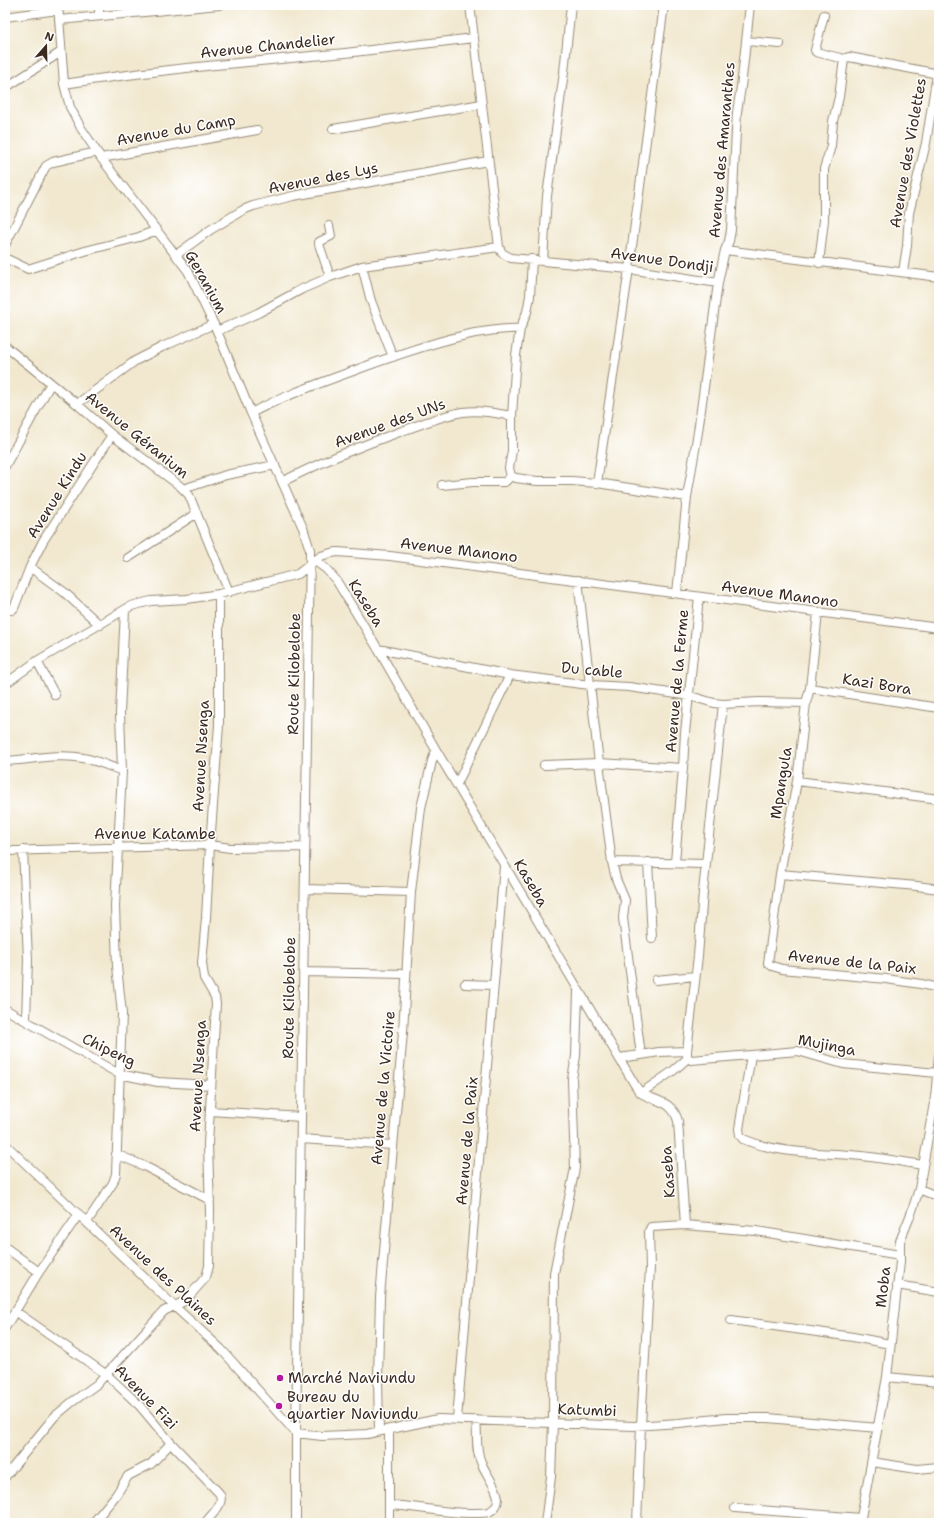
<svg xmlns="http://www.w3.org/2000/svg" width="944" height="1528" viewBox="0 0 944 1528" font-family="'Shantell Sans',sans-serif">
  <rect width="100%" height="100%" fill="#fff"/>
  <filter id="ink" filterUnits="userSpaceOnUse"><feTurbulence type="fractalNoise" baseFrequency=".025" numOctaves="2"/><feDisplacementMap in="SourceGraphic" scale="8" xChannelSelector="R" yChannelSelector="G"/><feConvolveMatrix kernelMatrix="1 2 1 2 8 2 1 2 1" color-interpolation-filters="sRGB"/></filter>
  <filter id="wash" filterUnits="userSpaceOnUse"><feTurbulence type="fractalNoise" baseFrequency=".012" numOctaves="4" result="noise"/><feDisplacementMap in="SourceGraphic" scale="16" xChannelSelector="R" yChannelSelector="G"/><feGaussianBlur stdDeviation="0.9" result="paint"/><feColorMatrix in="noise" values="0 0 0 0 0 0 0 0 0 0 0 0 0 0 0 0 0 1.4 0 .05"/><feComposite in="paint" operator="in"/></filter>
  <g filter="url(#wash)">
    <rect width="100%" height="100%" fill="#f1e8cf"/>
  </g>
  <g filter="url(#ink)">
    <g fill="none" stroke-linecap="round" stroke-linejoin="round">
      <defs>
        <path id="minor" d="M58,5L64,84L70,107L81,128L101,158L188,271L217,331L251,413L303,528L310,550L296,1433V1523
          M99,5V16
          M470,5L499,247L502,253L511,258L629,269L718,283
          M824,15L815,50L816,52L844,59
          M5,17L58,10
          M59,20L219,5
          M747,41L780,44
          M64,84C157,69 251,62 345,53C388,48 431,43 474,38
          M5,88L61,52
          M333,129L482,104
          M101,158L257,130
          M329,226L331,236L319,242V244L330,277
          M5,245L46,166L53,162L97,152
          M725,250L939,277
          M176,255L210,230L243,210L253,206L293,196L488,161
          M5,258L28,269L85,251L139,237L157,230
          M532,259L530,296L527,312L520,329L516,355L512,416V451L509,468L511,476L516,478L537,481H572L597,483L687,497
          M543,261L547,196L564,72L571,5
          M819,263L824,220V169L831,146L833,121L839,97L844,59L849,57L939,74
          M362,266L371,301L393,357
          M903,272L907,246L909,213L926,143L937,74
          M217,331L258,313L302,289L330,277L362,266L499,247
          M5,346L77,404L112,435L180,486L189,495L229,592
          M77,404L135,361L162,347L214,324
          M251,413C287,394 324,382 361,368C399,354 436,341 475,333C490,331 505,328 520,329
          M5,466L51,383
          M282,482C322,461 363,445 405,430C424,423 444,415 463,412C480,410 496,413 512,416
          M597,483L629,269L664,5
          M442,485L473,482H505L511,476
          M183,489L226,475L275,465
          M128,558L197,513
          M314,560L326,569L336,580L378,649L436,750L635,1085C637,1088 639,1091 641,1093C656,1102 672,1100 678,1121L685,1225
          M30,567L64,592L100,625
          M578,580L599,763L612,862L616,879L625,900L623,918L641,1055L619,1058
          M677,593L687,497L698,432L718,283L725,250L729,241L731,230L737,112L741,87L750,5
          M5,610H12L14,608L30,567L43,541L112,435
          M818,613L810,688L806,703L797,781L780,874L768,963L772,966L782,969L886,979L921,984L939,988
          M378,649L510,675L590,685L629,687L690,696L714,703L723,704L759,702L806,703
          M37,661L55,695
          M5,684L37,661L131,606L151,601L187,599L219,594L298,574L321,556L331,553L338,552L390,556L939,628
          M810,688L939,708
          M5,761C30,760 58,753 83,758C96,760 109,766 122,771
          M544,765L599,763L683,768
          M797,781L939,799
          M457,784L510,675
          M23,850L28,959L26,1020
          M5,851L210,845L230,848L305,847
          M612,862L706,864
          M648,862L652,938
          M675,862L683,768L685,733L699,597
          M780,874L917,886L939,889
          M305,889L411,892
          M303,972L406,974
          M656,980L695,976
          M465,984L494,985
          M5,1009L119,1074L158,1082L211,1085
          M641,1055L659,1052L687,1051
          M751,1055L739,1129L740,1135L743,1139C780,1155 823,1152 862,1156C882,1158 903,1162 923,1165
          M688,1058L687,1055V1051L698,956L703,892L723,704
          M688,1058L691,1060L798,1051L843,1064L937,1073
          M641,1093L673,1071L688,1058
          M210,1111L301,1117
          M301,1139L392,1145
          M5,1144L174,1306L221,1349L296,1433
          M116,1154L144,1166L210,1200
          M919,1189L939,1197
          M87,1222L113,1183L116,1174L122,1014L117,966L115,906L122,771L120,713L125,610
          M5,1247L39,1272
          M897,1285L939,1292
          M15,1311L107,1375L139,1405L171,1443L219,1493C226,1503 211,1515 205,1523
          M731,1320L853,1337L890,1344
          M5,1328L39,1272L79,1214
          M887,1377L939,1382
          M457,1419L504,866
          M389,1430V1523
          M379,1431L378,1377L380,1297L403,1032L411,892L421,808L432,761L436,750
          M296,1433L322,1436L367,1434L438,1419L634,1426L679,1423L726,1418H768L878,1428
          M872,1462L917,1469L939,1467
          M5,1477L54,1417L72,1402L97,1384L164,1311L185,1301L206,1277L209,1266L210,1212L208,1144L216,1004L215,997L204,978L202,963L206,918L210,845L219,725V594
          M389,1505C418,1506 445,1514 474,1513C479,1513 484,1513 489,1512C495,1509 498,1504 498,1498C497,1487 485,1473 481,1462C475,1450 478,1433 476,1420
          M735,1508L861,1518
          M93,1523L116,1495L128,1476L151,1464L171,1443
          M545,1523L551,1477L553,1423L554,1273L575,1168L572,1079L576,1056L578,992
          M637,1523L641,1425L650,1268L649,1231L651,1227L685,1225L756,1231L900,1255
          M860,1523L887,1377L900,1262V1241L911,1214L919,1189L935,1097L939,1056"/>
      </defs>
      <!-- minor casing -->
      <use href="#minor" stroke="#968976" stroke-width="10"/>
      <!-- minor -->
      <use href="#minor" stroke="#fff" stroke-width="8"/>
    </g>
  </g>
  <!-- markers -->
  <g fill="#b5179e" stroke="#fff" stroke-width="1.5">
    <circle cx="280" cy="1378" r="4"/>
    <circle cx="279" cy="1406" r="4"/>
  </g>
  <g text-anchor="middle" stroke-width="3" stroke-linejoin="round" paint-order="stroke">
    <!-- street labels -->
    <g font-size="15" fill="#3b2a1e" stroke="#fff">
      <text transform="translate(268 46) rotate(-6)" y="5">Avenue Chandelier</text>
      <text transform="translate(176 130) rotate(-10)" y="5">Avenue du Camp</text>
      <text transform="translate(722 150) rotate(-85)" y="5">Avenue des Amaranthes</text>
      <text transform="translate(908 153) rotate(-80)" y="5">Avenue des Violettes</text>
      <text transform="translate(323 178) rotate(-11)" y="5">Avenue des Lys</text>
      <text transform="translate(662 260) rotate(8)" y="5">Avenue Dondji</text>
      <text transform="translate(206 282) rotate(61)" y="5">Geranium</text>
      <text transform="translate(390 423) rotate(-20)" y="5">Avenue des UNs</text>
      <text transform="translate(137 435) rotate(39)" y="5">Avenue Géranium</text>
      <text transform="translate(57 495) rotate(-58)" y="5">Avenue Kindu</text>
      <text transform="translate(459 550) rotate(7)" y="5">Avenue Manono</text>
      <text transform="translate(780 594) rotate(8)" y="5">Avenue Manono</text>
      <text transform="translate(366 603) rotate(58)" y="5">Kaseba</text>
      <text transform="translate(592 670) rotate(5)" y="5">Du cable</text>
      <text transform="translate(294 674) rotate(-89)" y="5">Route Kilobelobe</text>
      <text transform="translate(677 681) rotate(-85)" y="5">Avenue de la Ferme</text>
      <text transform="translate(877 684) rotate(9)" y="5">Kazi Bora</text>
      <text transform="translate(201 756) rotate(-87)" y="5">Avenue Nsenga</text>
      <text transform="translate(781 783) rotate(-81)" y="5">Mpangula</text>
      <text x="155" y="839">Avenue Katambe</text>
      <text transform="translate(531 883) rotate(60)" y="5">Kaseba</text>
      <text transform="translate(852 962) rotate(6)" y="5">Avenue de la Paix</text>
      <text transform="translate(289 998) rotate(-89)" y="5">Route Kilobelobe</text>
      <text transform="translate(827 1045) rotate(11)" y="5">Mujinga</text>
      <text transform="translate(109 1050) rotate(26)" y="5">Chipeng</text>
      <text transform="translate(198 1076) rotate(-87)" y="5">Avenue Nsenga</text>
      <text transform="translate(383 1088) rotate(-85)" y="5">Avenue de la Victoire</text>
      <text transform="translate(467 1141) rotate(-85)" y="5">Avenue de la Paix</text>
      <text transform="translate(668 1172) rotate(-94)" y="5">Kaseba</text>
      <text transform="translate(163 1275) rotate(43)" y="5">Avenue des Plaines</text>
      <text transform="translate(883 1287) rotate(-83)" y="5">Moba</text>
      <text transform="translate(146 1397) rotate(46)" y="5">Avenue Fizi</text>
      <text transform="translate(587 1410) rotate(2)" y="5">Katumbi</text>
    </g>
    <!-- poi labels -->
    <g font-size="15" fill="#3b2a1e" stroke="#fff" text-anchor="start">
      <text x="288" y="1383">Marché Naviundu</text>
      <text x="287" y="1402">Bureau du<tspan x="287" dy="17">quartier Naviundu</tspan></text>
    </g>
  </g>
  <!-- margin -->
  <rect width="944" height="1528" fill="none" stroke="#fff" stroke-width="20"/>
  <!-- north arrow -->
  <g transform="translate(46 46) rotate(20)" stroke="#ffffff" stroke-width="3" paint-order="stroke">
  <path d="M0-3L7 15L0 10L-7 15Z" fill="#3b2a1e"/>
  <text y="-6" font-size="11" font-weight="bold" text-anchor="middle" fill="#3b2a1e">N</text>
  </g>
</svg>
